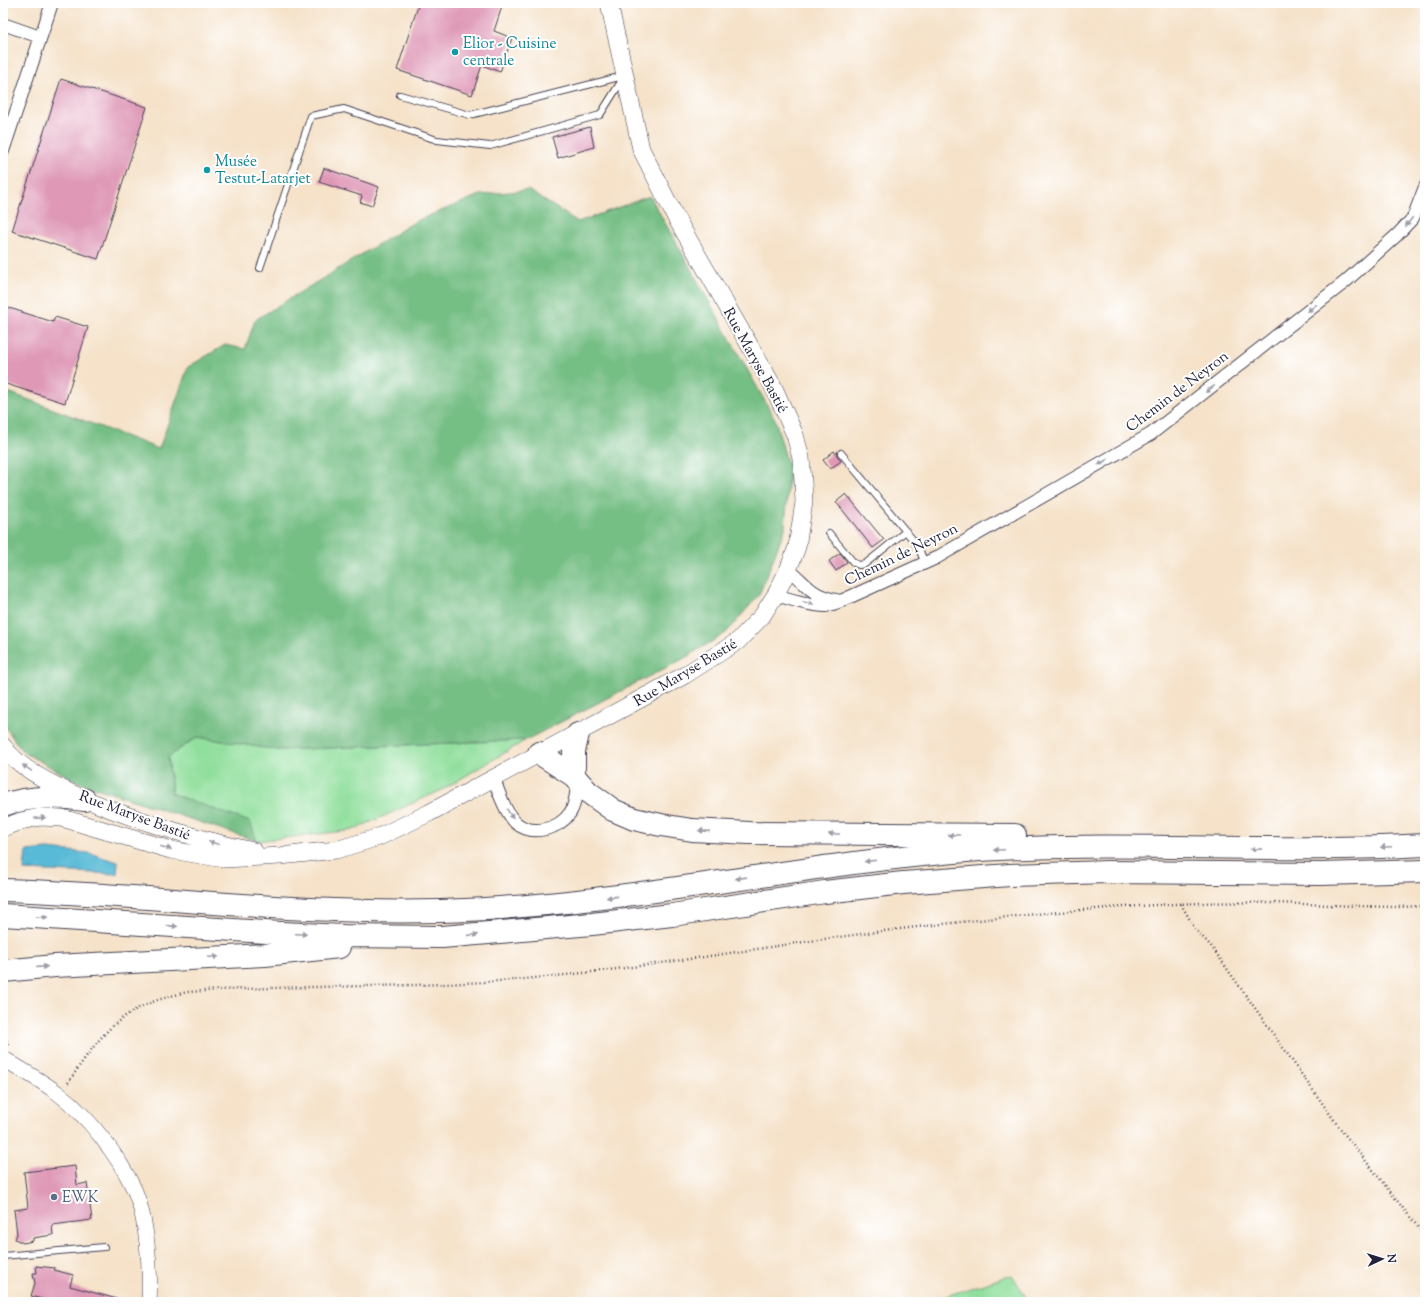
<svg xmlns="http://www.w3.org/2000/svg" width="1428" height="1305" viewBox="0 0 1428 1305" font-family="'Sorts Mill Goudy',serif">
  <rect width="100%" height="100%" fill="#fff"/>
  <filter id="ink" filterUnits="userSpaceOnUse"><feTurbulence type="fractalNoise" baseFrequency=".025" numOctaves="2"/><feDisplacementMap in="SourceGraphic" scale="8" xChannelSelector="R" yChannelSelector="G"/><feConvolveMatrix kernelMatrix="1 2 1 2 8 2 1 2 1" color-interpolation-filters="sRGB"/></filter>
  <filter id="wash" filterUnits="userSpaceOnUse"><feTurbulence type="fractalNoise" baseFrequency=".012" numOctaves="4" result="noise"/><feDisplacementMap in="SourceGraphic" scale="16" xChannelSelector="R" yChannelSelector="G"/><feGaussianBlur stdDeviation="0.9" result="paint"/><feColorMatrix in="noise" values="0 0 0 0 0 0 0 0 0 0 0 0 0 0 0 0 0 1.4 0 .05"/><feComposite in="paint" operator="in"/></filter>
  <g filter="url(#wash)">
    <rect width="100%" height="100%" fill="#f5e2c9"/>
    <!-- green -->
    <path fill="#91df9d" stroke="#5a806c" d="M197,737L278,750L526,740L442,790L353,830L257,841L249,822L172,794L168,757Z
      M1012,1275L1029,1302H927Z"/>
    <!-- forest -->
    <path fill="#74be84" stroke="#4b7060" d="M528,190L578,222L650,196L775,419L789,469L785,529L759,595L726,633L683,659L526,740L278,750L197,737L168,757L172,794L250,822L257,841L78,782L23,752L3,724V390L159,449L188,367L225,345L245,349L255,320L416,221L480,195Z"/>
    <!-- water -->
    <path fill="#59bad7" stroke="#3e6e89" d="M48,849L89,853L118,862L117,874L24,870L26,851Z"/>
    <g id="blocks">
      <!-- building -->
      <path fill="#df99b7" d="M419,3H503L494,31L512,38L500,72L482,65L472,95L397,70Z
        M61,79L147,107L98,259L12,231Z
        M590,127L594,147L558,158L552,137Z
        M324,168L379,187L372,206L360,202L362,196L319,182Z
        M3,306L53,322L55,317L88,327L65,403L3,383Z
        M834,451L841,461L830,469L823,460Z
        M846,494L884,540L873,548L836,502Z
        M840,553L847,562L836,571L829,561Z
        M75,1166L77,1185L87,1183L92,1220L52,1225L53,1235L33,1238V1241L23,1243L15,1239L17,1234L14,1210L28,1208L24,1172Z
        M36,1266L55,1268L54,1270L73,1275L70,1286L117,1299L116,1302H45V1300L31,1296L35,1283L33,1273H37Z"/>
    </g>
  </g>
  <g filter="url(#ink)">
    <use href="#blocks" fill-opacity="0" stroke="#423f50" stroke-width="1"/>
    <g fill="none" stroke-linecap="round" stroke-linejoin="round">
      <defs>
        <path id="service" d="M400,95L470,115L623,76
          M260,268L311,116L344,109L437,140L490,146L600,115L622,80
          M841,453L918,546L925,564
          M829,533L854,563L859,565L865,564L906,531
          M3,1256L104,1247"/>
        <path id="minor" d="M3,24L40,37
          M3,151L52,3
          M788,570C798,576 804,585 813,591C821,597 830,599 840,601
          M776,594C785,599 815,606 826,606C831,605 836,603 841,601L936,558L1151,434L1345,282L1397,235L1413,218L1425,187
          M494,779C498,791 506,814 516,823C532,836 558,830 570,813C576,805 576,790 578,781"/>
        <path id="tertiary" d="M3,1058C21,1070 41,1080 59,1094C88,1116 118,1155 134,1189C147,1218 151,1270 149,1302"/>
        <path id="secondary" d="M3,746C35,794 196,840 254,851
          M3,828L21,821L40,817L62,818L171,850L224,859L280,856L336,850L379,837L429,813L685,675L738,641L762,616L776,594L788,570L797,547L804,502L803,481L801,458L795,435L773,386L675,216L641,149L609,3"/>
        <path id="motorway" d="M539,753L574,776L588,792L613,810L634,819L661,825L692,830L749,833L1015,835
          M574,776V751L578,734
          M3,805C31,796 56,796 85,800
          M3,890C149,894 294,915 440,911C617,906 790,865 966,851C1119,840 1272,854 1425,845
          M3,915L281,933L344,936L442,937L592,924L672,915L825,892L903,883L1010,875L1108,872L1321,874L1425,871
          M3,971L55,966L265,955L339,947"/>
      </defs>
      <!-- service casing -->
      <use href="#service" stroke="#423f50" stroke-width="8"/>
      <!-- minor casing -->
      <use href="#minor" stroke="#423f50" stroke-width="14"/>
      <!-- tertiary casing -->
      <use href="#tertiary" stroke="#423f50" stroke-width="16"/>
      <!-- secondary casing -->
      <use href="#secondary" stroke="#423f50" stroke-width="18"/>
      <!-- motorway casing -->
      <use href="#motorway" stroke="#423f50" stroke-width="24"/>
      <!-- path -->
      <path stroke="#423f50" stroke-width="2.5" stroke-dasharray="1 3" stroke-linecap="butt" d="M1181,904L1195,929L1211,946L1339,1127L1425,1236
        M3,1033L10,1047
        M68,1083C103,1030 123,1005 188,992C300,984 412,989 523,979C655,968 785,942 917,927C1011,916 1107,906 1202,903C1266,901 1333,906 1397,907L1425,906"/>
      <!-- service -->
      <use href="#service" stroke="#fff" stroke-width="6"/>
      <!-- minor -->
      <use href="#minor" stroke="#fff" stroke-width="12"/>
      <!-- tertiary -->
      <use href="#tertiary" stroke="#fff" stroke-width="15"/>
      <!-- secondary -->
      <use href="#secondary" stroke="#fff" stroke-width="17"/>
      <!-- motorway -->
      <use href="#motorway" stroke="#fff" stroke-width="22"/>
    </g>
    <!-- one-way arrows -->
    <defs><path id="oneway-solid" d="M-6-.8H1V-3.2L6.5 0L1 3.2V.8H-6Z"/></defs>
    <g fill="#9c9ca7">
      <use href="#oneway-solid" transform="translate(1409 222) rotate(129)"/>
      <use href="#oneway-solid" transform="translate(1312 308) rotate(142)"/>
      <use href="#oneway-solid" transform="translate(1210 389) rotate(142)"/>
      <use href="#oneway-solid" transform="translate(1103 462) rotate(150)"/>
      <use href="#oneway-solid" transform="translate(808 603) rotate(12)"/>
      <use href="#oneway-solid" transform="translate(27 768) rotate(-145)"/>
      <use href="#oneway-solid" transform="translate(510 814) rotate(58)"/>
      <use href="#oneway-solid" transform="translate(40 818) rotate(-4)"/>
      <use href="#oneway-solid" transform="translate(704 831) rotate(-176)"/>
      <use href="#oneway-solid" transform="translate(834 834) rotate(-180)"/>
      <use href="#oneway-solid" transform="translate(954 835) rotate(-180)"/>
      <use href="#oneway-solid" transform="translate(214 843) rotate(-164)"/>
      <use href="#oneway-solid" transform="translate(1386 847) rotate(178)"/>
      <use href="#oneway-solid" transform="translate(166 848) rotate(16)"/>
      <use href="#oneway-solid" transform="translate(1256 849) rotate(-179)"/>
      <use href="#oneway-solid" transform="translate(999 850) rotate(177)"/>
      <use href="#oneway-solid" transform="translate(870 861) rotate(173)"/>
      <use href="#oneway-solid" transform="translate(741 878) rotate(172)"/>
      <use href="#oneway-solid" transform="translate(612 897) rotate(174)"/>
      <use href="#oneway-solid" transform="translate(42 917) rotate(3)"/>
      <use href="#oneway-solid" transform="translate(172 926) rotate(5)"/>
      <use href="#oneway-solid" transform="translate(301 934) rotate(3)"/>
      <use href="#oneway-solid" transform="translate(473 935) rotate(-4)"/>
      <use href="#oneway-solid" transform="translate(213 957) rotate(-3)"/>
      <use href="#oneway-solid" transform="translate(42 967) rotate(-4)"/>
    </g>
  </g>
  <!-- markers -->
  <g fill="#0f9aa8" stroke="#fff" stroke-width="1.5">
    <circle cx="455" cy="52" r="4"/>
    <circle cx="207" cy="170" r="4"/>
  </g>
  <circle fill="#5c6f8a" stroke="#fff" stroke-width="1.5" cx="54" cy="1197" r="4"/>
  <g text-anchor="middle" stroke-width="4" stroke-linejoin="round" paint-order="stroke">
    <!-- culture labels -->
    <g font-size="15" fill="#0d838f" stroke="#fff" text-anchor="start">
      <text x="463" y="48">Elior - Cuisine<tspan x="463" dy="17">centrale</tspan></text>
      <text x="215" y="166">Musée<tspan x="215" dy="17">Testut-Latarjet</tspan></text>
    </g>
    <!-- street labels -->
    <g font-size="15" fill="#22223b" stroke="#fff">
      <text transform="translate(756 360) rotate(61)" y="5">Rue Maryse Bastié</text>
      <text transform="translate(1177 391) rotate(-37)" y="5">Chemin de Neyron</text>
      <text transform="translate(901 554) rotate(-26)" y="5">Chemin de Neyron</text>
      <text transform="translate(685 672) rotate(-31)" y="5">Rue Maryse Bastié</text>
      <text transform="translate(135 815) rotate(20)" y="5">Rue Maryse Bastié</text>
    </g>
    <!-- service labels -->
    <g font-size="15" fill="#4e5e75" stroke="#fff" text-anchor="start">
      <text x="62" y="1202">EWK</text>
    </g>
  </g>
  <!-- margin -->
  <rect width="1428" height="1305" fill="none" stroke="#fff" stroke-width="16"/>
  <!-- north arrow -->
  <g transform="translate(1382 1259) rotate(86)" stroke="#ffffff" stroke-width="3" paint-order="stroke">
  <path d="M0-3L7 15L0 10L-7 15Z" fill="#22223b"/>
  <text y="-6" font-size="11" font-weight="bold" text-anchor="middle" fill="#22223b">N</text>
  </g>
</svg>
